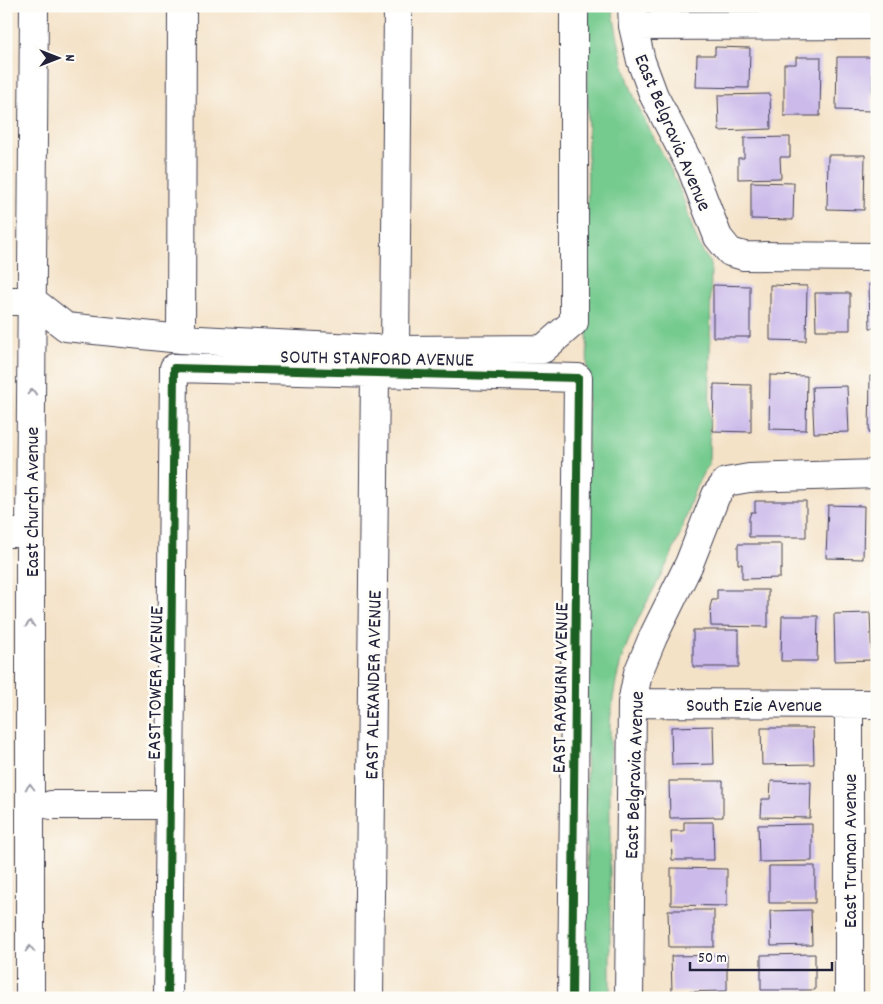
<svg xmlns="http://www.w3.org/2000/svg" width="883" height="1004" viewBox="0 0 883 1004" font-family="Dekko,sans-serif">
  <rect width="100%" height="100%" fill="#fdfcf7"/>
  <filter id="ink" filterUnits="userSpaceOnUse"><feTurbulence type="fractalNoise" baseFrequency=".02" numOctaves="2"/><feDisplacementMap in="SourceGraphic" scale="10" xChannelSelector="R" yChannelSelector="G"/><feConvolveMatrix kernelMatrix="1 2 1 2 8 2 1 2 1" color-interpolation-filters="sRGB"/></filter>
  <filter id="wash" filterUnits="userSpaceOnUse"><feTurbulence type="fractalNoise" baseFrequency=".0096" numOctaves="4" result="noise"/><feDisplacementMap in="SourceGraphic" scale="20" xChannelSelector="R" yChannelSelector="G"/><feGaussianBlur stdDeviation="1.12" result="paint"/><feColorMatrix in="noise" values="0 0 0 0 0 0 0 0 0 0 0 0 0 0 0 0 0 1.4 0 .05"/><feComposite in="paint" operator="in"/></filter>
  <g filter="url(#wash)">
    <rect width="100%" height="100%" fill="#f4e2c7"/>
    <!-- green -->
    <path fill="#74ca8e" stroke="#4b7664" d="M588,6H612C618,42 624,76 640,110C653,139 671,165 682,196C691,219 694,244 711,263L709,465C691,487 688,517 677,542C663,576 642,607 628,642C617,668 613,695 610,723V998H586Z"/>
    <g id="blocks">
      <!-- building -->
      <path fill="#cbbaea" d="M715,47L750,48L749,88L696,87L697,55H715Z
        M796,57H821L820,116H784V64H796Z
        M837,57H873L872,111L836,110Z
        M770,94L771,129L719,131L718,95Z
        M790,137V157H780L781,178L738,179V158H744V138Z
        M828,155H865L864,210L827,209Z
        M751,182L794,183L793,220L751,219Z
        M869,284H877V328H870Z
        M713,285L750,286V337H713Z
        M770,285L807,286L806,341L770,340Z
        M815,293H850V330H816Z
        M770,375L807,376L806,430L769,429Z
        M870,376H877V433H869Z
        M714,384L751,385V432L713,431Z
        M847,386L849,432L814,433L812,387Z
        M755,501H806V537H749V518L751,512H755Z
        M828,505L864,506L863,559L826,558Z
        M738,544H782V569H780V578L742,579V564H738Z
        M717,590H768V627L711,626L710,607L712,600H717Z
        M870,613L872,660L835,661L834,614Z
        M782,616H818L817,661H781Z
        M693,630H739V667H693Z
        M713,726L714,764L672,765L671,727Z
        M761,728H813L814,764L762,765Z
        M669,781H723V817L670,818Z
        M771,781L811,782L810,818L761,817L762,799H770Z
        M684,822H713L714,860H672L671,831H684Z
        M812,824V861L759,862L758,825Z
        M769,866H815V903H769Z
        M671,868L727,869V906L671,905Z
        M668,910H714V947H669Z
        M811,910L812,945L771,946L770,911Z
        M815,954V990H761V955Z
        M727,955V991L672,992L671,956Z"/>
    </g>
  </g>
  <g filter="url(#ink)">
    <use href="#blocks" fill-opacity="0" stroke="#423f50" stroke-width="1"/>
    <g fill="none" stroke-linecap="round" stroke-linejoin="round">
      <defs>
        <path id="minor" d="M632,6L633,26L641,61L654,96L691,167L718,237L730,252L744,256L877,257
          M633,26L877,25
          M6,301H33L66,327L181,339L395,350L543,349L574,322V6
          M181,339L182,6
          M395,350L398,6
          M6,533H30
          M632,703L877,704
          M849,705V998
          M51,805H169
          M30,998V533L34,6
          M168,998L174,368L578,378L572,998
          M369,998L375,373
          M629,998L632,703L638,673L653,637L689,564L716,495L726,482L749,478L877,474"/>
      </defs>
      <!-- minor casing -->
      <use href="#minor" stroke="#423f50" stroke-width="30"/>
      <!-- minor -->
      <use href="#minor" stroke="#fff" stroke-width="28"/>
      <defs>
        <path id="cycleway" d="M168,998L174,368L578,378L572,998"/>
      </defs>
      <!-- cycleway casing -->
      <use href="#cycleway" stroke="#fdfcf7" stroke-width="11"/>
      <!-- cycleway -->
      <use href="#cycleway" stroke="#1b5e20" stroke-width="8"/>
    </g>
    <!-- one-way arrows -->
    <defs><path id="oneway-chevron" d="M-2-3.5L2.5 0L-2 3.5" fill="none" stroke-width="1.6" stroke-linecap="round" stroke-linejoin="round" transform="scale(1.25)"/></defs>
    <g stroke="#9c9ca7">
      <use href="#oneway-chevron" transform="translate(32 392) rotate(-89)"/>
      <use href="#oneway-chevron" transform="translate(30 624) rotate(-90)"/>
      <use href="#oneway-chevron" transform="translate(30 787) rotate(-90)"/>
      <use href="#oneway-chevron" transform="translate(30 949) rotate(-90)"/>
    </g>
  </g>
  <g text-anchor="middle" stroke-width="5" stroke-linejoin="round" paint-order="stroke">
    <!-- street labels -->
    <g font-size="20" fill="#22223b" stroke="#fdfcf7">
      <text transform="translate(674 132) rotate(67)" y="7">East Belgravia Avenue</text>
      <text transform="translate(377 357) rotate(1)" y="7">SOUTH STANFORD AVENUE</text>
      <text transform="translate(31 502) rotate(-90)" y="7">East Church Avenue</text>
      <text transform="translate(154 683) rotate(-89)" y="7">EAST TOWER AVENUE</text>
      <text transform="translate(372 685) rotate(-89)" y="7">EAST ALEXANDER AVENUE</text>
      <text transform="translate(559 688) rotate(-89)" y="7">EAST RAYBURN AVENUE</text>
      <text x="754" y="711">South Ezie Avenue</text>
      <text transform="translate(633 775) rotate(-88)" y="7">East Belgravia Avenue</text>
      <text transform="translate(849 851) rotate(-90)" y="7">East Truman Avenue</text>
    </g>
  </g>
  <!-- margin -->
  <rect width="883" height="1004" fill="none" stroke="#fdfcf7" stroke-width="25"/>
  <!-- north arrow -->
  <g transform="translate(58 58) rotate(90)" stroke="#fdfcf7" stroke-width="4" paint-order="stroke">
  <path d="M0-4L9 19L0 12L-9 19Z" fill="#22223b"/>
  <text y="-8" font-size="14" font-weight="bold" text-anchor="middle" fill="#22223b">N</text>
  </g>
  <!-- scale -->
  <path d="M690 962v8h142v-8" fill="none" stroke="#22223b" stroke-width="2.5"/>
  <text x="698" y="962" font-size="15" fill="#22223b" stroke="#fdfcf7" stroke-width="4" paint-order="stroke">50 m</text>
</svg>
